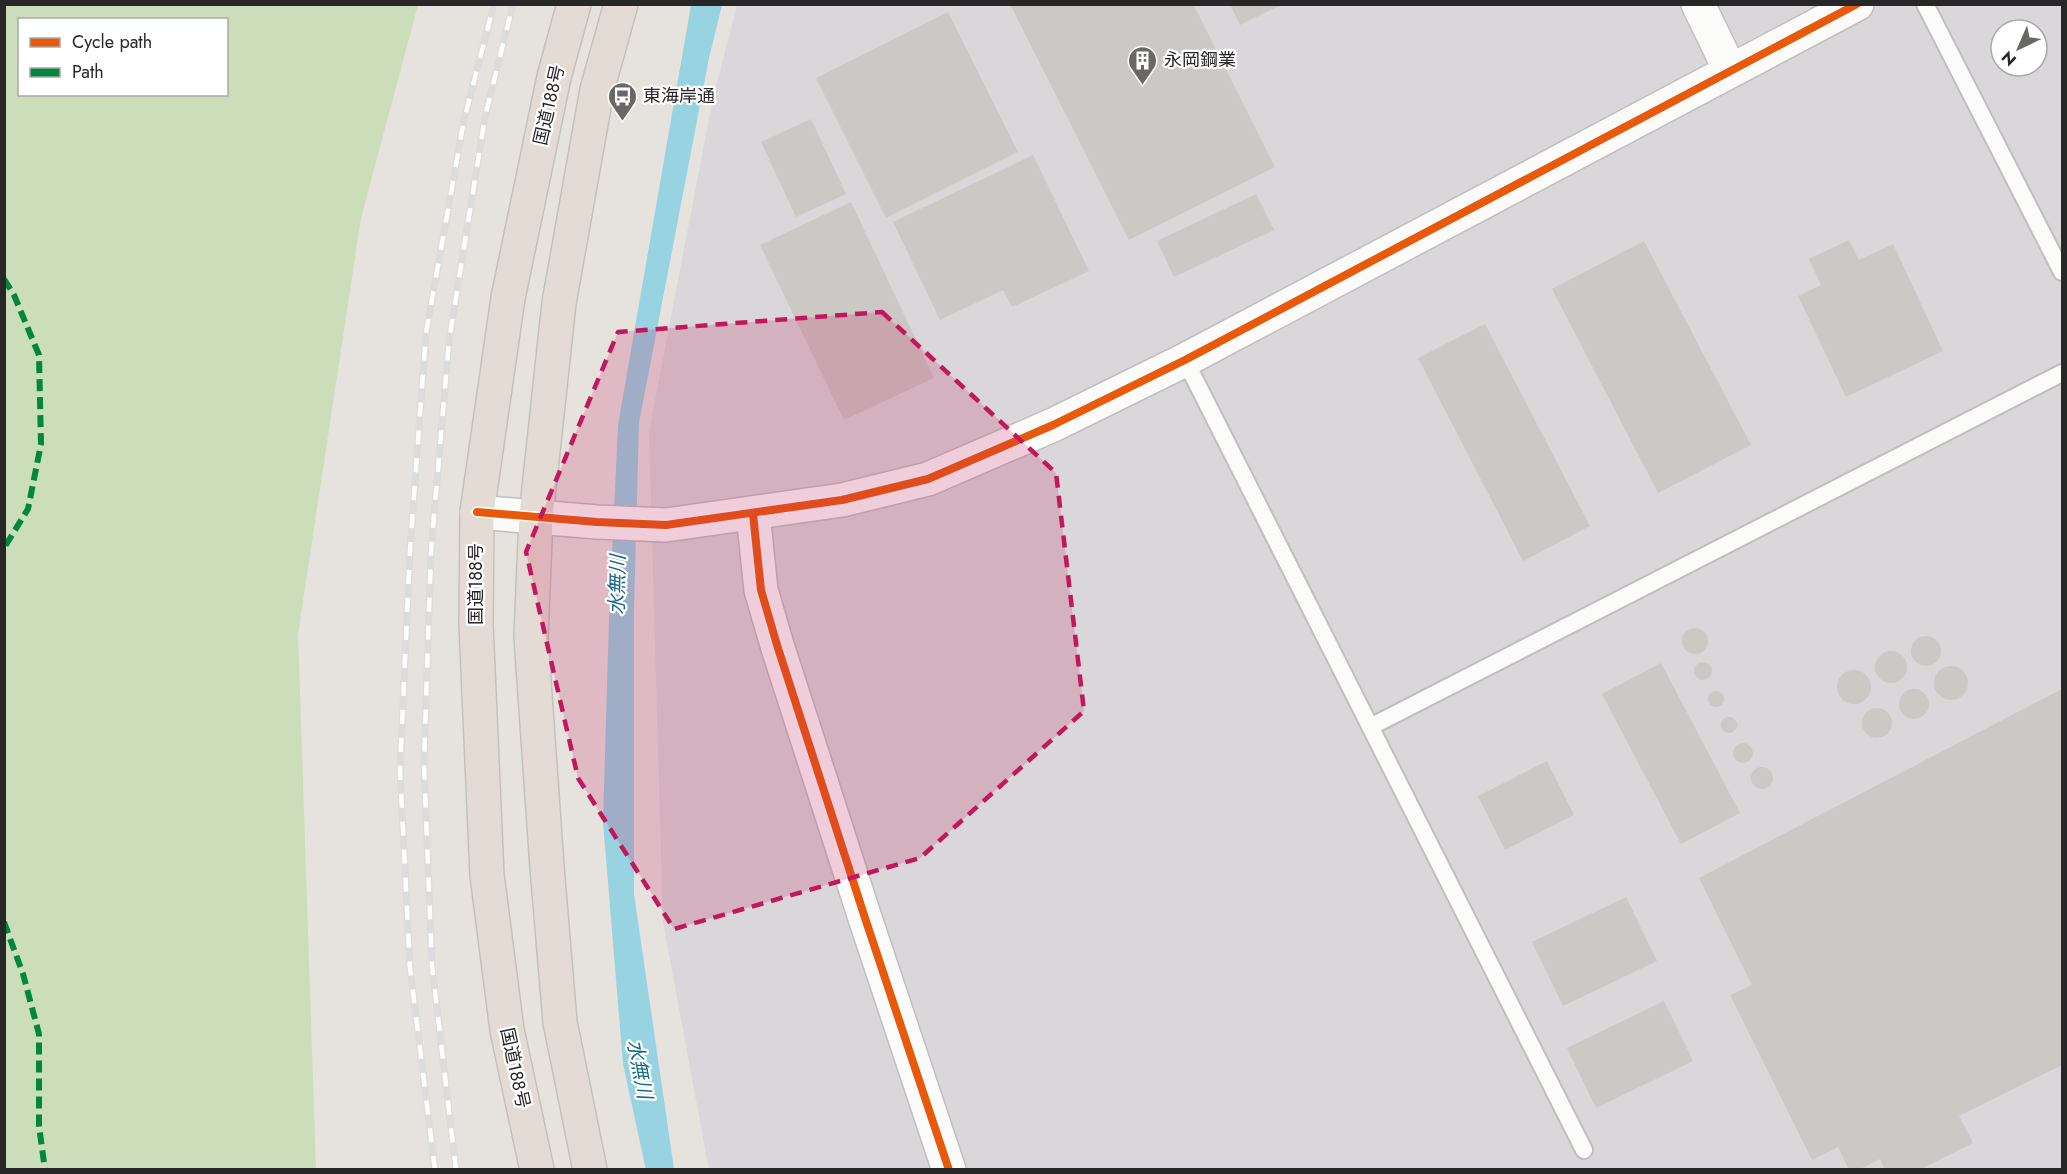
<svg xmlns="http://www.w3.org/2000/svg" width="2067" height="1174" viewBox="0 0 2067 1174" font-family="Jost,'Noto Sans JP',sans-serif">
  <rect width="100%" height="100%" fill="#e6e2de"/>
  <!-- industrial -->
  <path fill="#d9d7d9" fill-rule="evenodd" d="M737,5H2062V1169L709,1170L663,922L649,432L712,103ZM2001,30H2037V66H2001Z"/>
  <!-- green -->
  <path fill="#cbdeb9" fill-rule="evenodd" d="M5,4L418,5L361,218L298,634L316,1169H5ZM20,20H226V94H20Z"/>
  <!-- water -->
  <path fill="#98d3e1" d="M691,5H722L709,58L639,423L634,608V894L674,1169L646,1170L623,1064L603,822L609,619L618,425Z"/>
  <!-- building -->
  <path fill="#cbc8c5" d="M1010,4H1193L1275,167L1129,240Z
    M1230,4H1283L1240,25Z
    M948,12L1018,152L886,218L816,78Z
    M811,119L846,194L796,217L761,142Z
    M1033,155L1089,271L1012,307L1003,290L940,320L893,222Z
    M1256,194L1274,230L1174,277L1157,241Z
    M851,202L934,378L844,420L760,245Z
    M1849,240L1859,260L1893,244L1943,351L1846,397L1798,296L1821,285L1809,259Z
    M1644,241L1751,445L1658,493L1552,289Z
    M1485,324L1590,526L1523,561L1418,358Z
    M1682 641a13 13 0 1 1 26 0a13 13 0 1 1-26 0Z
    M1911 651a15 15 0 1 1 30 0a15 15 0 1 1-30 0Z
    M1875 667a16 16 0 1 1 32 0a16 16 0 1 1-32 0Z
    M1694 671a9 9 0 1 1 18 0a9 9 0 1 1-18 0Z
    M1661,663L1740,813L1681,844L1602,694Z
    M1934 683a17 17 0 1 1 34 0a17 17 0 1 1-34 0Z
    M1837 687a17 17 0 1 1 34 0a17 17 0 1 1-34 0Z
    M1899 704a15 15 0 1 1 30 0a15 15 0 1 1-30 0Z
    M2062,689V1065L1959,1116L1973,1143L1919,1170H1885L1880,1159L1858,1170H1849L1838,1147L1812,1160L1730,995L1752,985L1699,878Z
    M1708 699a8 8 0 1 1 16 0a8 8 0 1 1-16 0Z
    M1862 723a15 15 0 1 1 30 0a15 15 0 1 1-30 0Z
    M1721 725a8 8 0 1 1 16 0a8 8 0 1 1-16 0Z
    M1733 753a10 10 0 1 1 20 0a10 10 0 1 1-20 0Z
    M1547,761L1574,815L1505,850L1478,796Z
    M1751 778a11 11 0 1 1 22 0a11 11 0 1 1-22 0Z
    M1626,897L1657,961L1563,1006L1532,942Z
    M1664,1001L1693,1061L1596,1108L1567,1048Z"/>
  <g fill="none" stroke-linecap="round" stroke-linejoin="round">
    <defs>
      <path id="service" d="M1925,4L2062,272
        M1185,360L1584,1150
        M1370,727L2062,373"/>
      <path id="minor" d="M1698,4L1730,70
        M477,512L597,522L666,525L842,500L928,479L1053,425L1185,360L1857,4
        M753,514L761,590L777,645L865,918L949,1170"/>
      <path id="trunk" d="M537,1170L507,1030L487,875L476,624L477,512L508,298L554,77L574,4
        M590,1170L560,1022L547,867L531,637L536,516L559,303L597,90L621,4"/>
    </defs>
    <!-- service casing -->
    <use href="#service" stroke="#c0bebf" stroke-width="20"/>
    <!-- minor casing -->
    <use href="#minor" stroke="#c0bebf" stroke-width="36"/>
    <!-- trunk casing -->
    <use href="#trunk" stroke="#c3c1c0" stroke-width="36"/>
    <!-- service -->
    <use href="#service" stroke="#fbfbfa" stroke-width="16"/>
    <!-- minor -->
    <use href="#minor" stroke="#fbfbfa" stroke-width="33"/>
    <!-- trunk -->
    <use href="#trunk" stroke="#e4dcd4" stroke-width="33"/>
    <defs>
      <path id="rail" d="M435,1170L410,968L400,770L410,550L426,333L464,120L494,4
        M456,1170L432,966L424,765L431,551L449,341L485,117L513,4"/>
    </defs>
    <!-- rail casing -->
    <use href="#rail" stroke="#dcdcdd" stroke-width="7"/>
    <!-- rail -->
    <use href="#rail" stroke="#fff" stroke-width="4.5" stroke-dasharray="14" stroke-linecap="butt"/>
    <!-- quiet -->
    <path stroke="#00873e" stroke-width="6" stroke-dasharray="12 6" stroke-linecap="butt" d="M4,279L14,295L39,355L41,444L28,509L4,548
      M4,922L23,974L39,1034V1126L45,1170"/>
    <defs>
      <path id="cycleway" d="M477,512L597,522L666,525L842,500L928,479L1053,425L1185,360L1857,4
        M753,514L761,590L777,645L865,918L949,1170"/>
    </defs>
    <!-- cycleway casing -->
    <use href="#cycleway" stroke="#fff" stroke-width="11"/>
    <!-- cycleway -->
    <use href="#cycleway" stroke="#e8590c" stroke-width="8"/>
  </g>
  <!-- marked area -->
  <path fill="#c2185b" fill-opacity="0.2" stroke="#c2185b" stroke-width="4.5" stroke-dasharray="12 8" stroke-linejoin="round" d="M882,312L1056,473L1084,711L920,858L674,929L578,778L526,552L618,332Z"/>
  <!-- icons -->
  <defs>
    <symbol id="building-pin" viewBox="-11 -11 22 30"><path d="M0 17L-7.5 6A9.5 9.5 0 1 1 7.5 6Z" fill="#6a6867" stroke="#fff"/><path d="M-4-6H4V6H1V3H-1V6H-4ZM-2.5-4.3h1.7v1.8h-1.7ZM.8-4.3h1.7v1.8H.8ZM-2.5-1h1.7V.8h-1.7ZM.8-1h1.7V.8H.8Z" fill="#fff"/></symbol>
    <symbol id="bus-pin" viewBox="-11 -11 22 30"><path d="M0 17L-7.5 6A9.5 9.5 0 1 1 7.5 6Z" fill="#6a6867" stroke="#fff"/><path d="M-5-6H5V4H4V6H2V4H-2V6H-4V4H-5ZM-3.5-4V0h7V-4ZM-3.5 1.2v1.5H-2V1.2ZM2 1.2v1.5H3.5V1.2Z" fill="#fff"/></symbol>
  </defs>
  <g fill-rule="evenodd">
    <use href="#building-pin" x="1126" y="44" width="33" height="45"/>
    <use href="#bus-pin" x="606" y="80" width="33" height="45"/>
  </g>
  <g text-anchor="middle" stroke-width="4.5" stroke-linejoin="round" paint-order="stroke">
    <!-- poi labels -->
    <g font-size="18" fill="#272727" stroke="#fff" text-anchor="start">
      <text x="1164" y="66">永岡鋼業</text>
      <text x="643" y="102">東海岸通</text>
    </g>
    <!-- street labels -->
    <g font-size="18" fill="#272727" stroke="#fff">
      <text transform="translate(549 105) rotate(-77)" y="6">国道188号</text>
      <text transform="translate(476 584) rotate(-90)" y="6">国道188号</text>
      <text transform="translate(515 1068) rotate(78)" y="6">国道188号</text>
    </g>
    <!-- water labels -->
    <g font-size="20" font-style="italic" fill="#196a89" stroke="#fff">
      <text transform="translate(617 585) rotate(-89)" y="7">水無川</text>
      <text transform="translate(640 1069) rotate(79)" y="7">水無川</text>
    </g>
  </g>
  <!-- border -->
  <rect width="2067" height="1174" fill="none" stroke="#272727" stroke-width="12"/>
  <!-- legend -->
  <rect x="18" y="18" width="210" height="78" fill="#ffffff" stroke="#a9a9a9" stroke-width="1.5"/>
  <rect x="30" y="38" width="30" height="9" fill="#e8590c" stroke="#a9a9a9" stroke-width="1.5"/>
  <text x="72" y="48" font-size="18" fill="#272727">Cycle path</text>
  <rect x="30" y="68" width="30" height="9" fill="#00873e" stroke="#a9a9a9" stroke-width="1.5"/>
  <text x="72" y="78" font-size="18" fill="#272727">Path</text>
  <!-- north arrow -->
  <g transform="translate(2019 48) rotate(224)"><circle r="28" fill="#ffffff" stroke="#a9a9a9" stroke-width="1.5"/>
  <path d="M0-4.5L10 22L0 15L-10 22Z" fill="#6a6867"/>
  <text y="-9" font-size="16" font-weight="bold" text-anchor="middle" fill="#272727">N</text>
  </g>
</svg>
